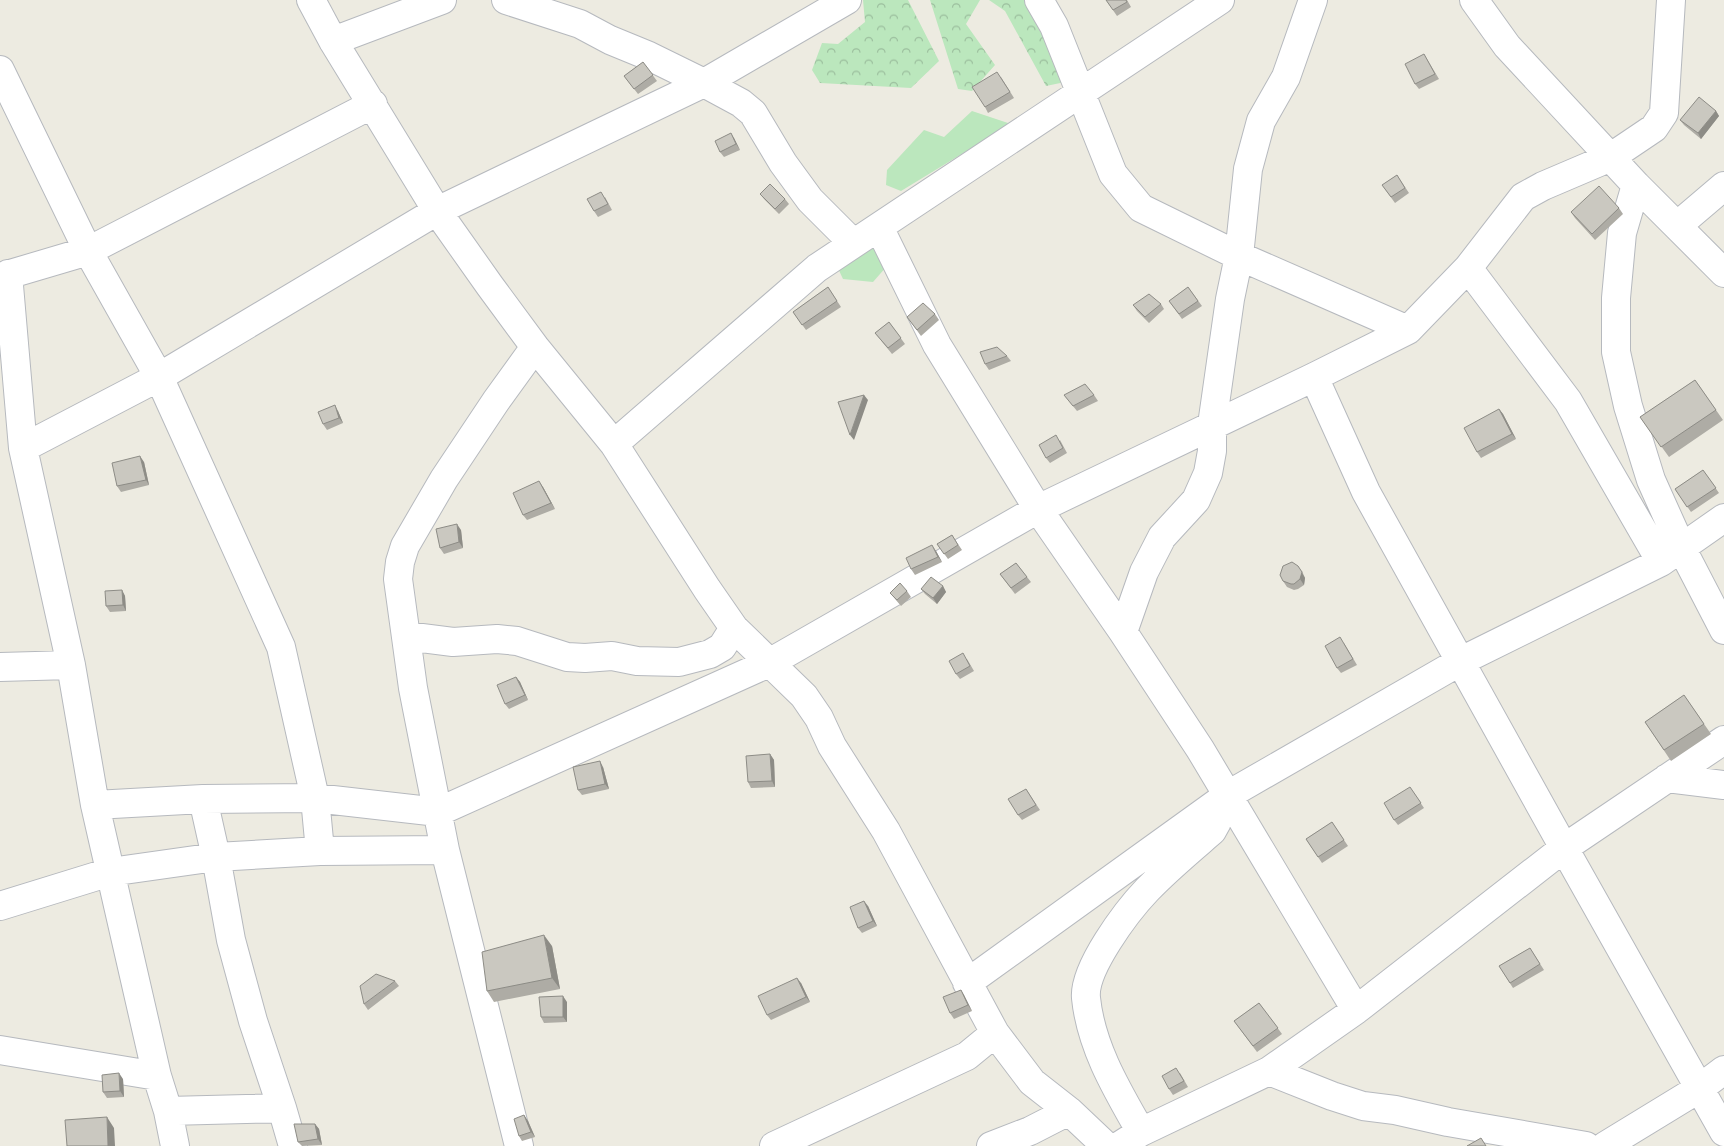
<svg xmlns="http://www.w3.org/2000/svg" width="1724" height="1146" viewBox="0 0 1724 1146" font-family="'Sofia Sans Condensed',sans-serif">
  <defs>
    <pattern id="forest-crowns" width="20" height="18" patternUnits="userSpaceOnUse" patternTransform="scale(1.25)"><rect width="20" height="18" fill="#bbe7bd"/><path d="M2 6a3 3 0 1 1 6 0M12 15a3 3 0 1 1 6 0" fill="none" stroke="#9bbe9d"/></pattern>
  </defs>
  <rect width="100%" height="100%" fill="#edebe1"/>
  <!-- grass -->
  <path fill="#bbe7bd" d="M972,111L1011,124L901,191L886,185L887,170L924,130L944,137Z
    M866,240L884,247L887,266L873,282L843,279L835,262Z"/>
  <!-- forest -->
  <path fill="url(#forest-crowns)" d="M863,0H908L939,61L911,88L820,83L812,70L822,43L838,44L865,22Z
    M930,0H980L966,24L995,65L972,91L958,89Z
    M989,0H1026L1070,81L1046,86L1005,11Z"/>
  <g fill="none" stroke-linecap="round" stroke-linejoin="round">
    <defs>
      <path id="minor" d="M311,0L333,41L437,211L490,286L535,347L614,444L707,589L734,628L804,696L819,718L832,746L886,831L995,1033L1032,1082L1069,1111L1106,1146
        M506,0L580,24L610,40L649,56L704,83L741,103L753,113L783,163L810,200L853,243
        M1039,0L1054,26L1113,174L1141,208L1239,256L1408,330
        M1474,0L1507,46L1636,185L1724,273
        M333,41L442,0
        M0,70L88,251L159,377L281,647L315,798L320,851
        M1636,185L1622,233L1616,298V352L1628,406L1651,480L1682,549L1724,630
        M1677,226L1724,186
        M879,227L937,345L1038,509L1123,632L1200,749L1356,1010
        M1468,268L1568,401L1661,562
        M8,274L23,448L71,665L95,805L157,1076L168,1111L175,1146
        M0,277L88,251L373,104
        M1314,377L1366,492L1564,848L1724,1132
        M614,444L817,268L1220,0
        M23,448L159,377L437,211L704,83L847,0
        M1123,632L1144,572L1162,537L1196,500L1208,473L1212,451V425L1230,299L1239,256L1248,169L1261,121L1286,77L1313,0
        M406,636L453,642L497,639L517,641L567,657L585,658L612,656L637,661L679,662L710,654L722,647L734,628
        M0,667L71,665
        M1667,778L1724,785
        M203,799L216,857L231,940L253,1021L282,1108
        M95,805L203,799L315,798L438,812L769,663L1038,509L1314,377L1408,330L1468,268L1523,197L1543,186L1611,157L1654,128L1664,113L1671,0
        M0,906L110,872L216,857L320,851L445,850
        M967,983L1228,795L1461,661L1661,562L1724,518
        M0,1050L157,1076
        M1269,1071L1332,1096L1363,1106L1395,1110L1448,1122L1586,1146
        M168,1111L282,1108L293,1146
        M1141,1132C1117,1090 1091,1047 1086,998C1083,969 1127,911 1147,890C1167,869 1190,850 1212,831L1217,822L1216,804
        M519,1146L445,850L413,688L398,579L400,562L405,546L444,479L496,401L535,347
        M774,1146L967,1056L995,1033
        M991,1146L1030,1131L1069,1111
        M1119,1146L1141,1132L1269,1071L1356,1010L1564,848L1724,740
        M1605,1146L1700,1088L1724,1070"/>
    </defs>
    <!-- minor casing -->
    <use href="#minor" stroke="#b6b9be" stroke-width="30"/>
    <!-- minor -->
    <use href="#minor" stroke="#fff" stroke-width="28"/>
  </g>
  <!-- wall -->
  <path fill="#aeaca5" d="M1106,0H1127L1131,7L1117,16Z
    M1424,54L1439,79L1419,89L1415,84Z
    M643,62L657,81L638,94L624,76Z
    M1001,77L1014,98L988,113L985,107Z
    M1716,111L1719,116L1701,139L1684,125L1680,120Z
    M734,138L740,150L724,157L720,152Z
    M1397,175L1409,193L1395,203L1382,185Z
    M760,194L785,199L789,204L779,214L764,199Z
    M605,197L612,210L598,217L594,211Z
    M1619,208L1623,214L1595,240L1575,218L1571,212Z
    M828,287L841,307L806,330L793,312Z
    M1188,287L1202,306L1182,319L1169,301Z
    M1161,304L1164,309L1149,323L1137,311L1133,305Z
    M935,314L939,320L921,336L907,317Z
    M889,322L905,344L892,354L875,333Z
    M1007,356L1011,361L989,370L985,364Z
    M1695,380L1723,420L1669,457L1640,417Z
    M1064,395H1094L1098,401L1077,411Z
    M1499,409L1503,414L1516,439L1481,458L1477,452Z
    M338,411L343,423L327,430L323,424Z
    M1060,440L1067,453L1050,463L1046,458Z
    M144,462L149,485L121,492L117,486Z
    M1703,470L1719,493L1691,512L1675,489Z
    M543,487L555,509L527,520L523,515Z
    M461,530L463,548L444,554L440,548Z
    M952,535L962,550L948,559L937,544Z
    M936,551L942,562L915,575L911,569Z
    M1016,563L1031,582L1015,594L1000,574Z
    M1302,571L1305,578L1304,585L1298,589L1294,590L1287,587L1283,581Z
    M943,586L946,592L937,604L925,594L921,589Z
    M122,590L125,596L126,611L110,612L106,606Z
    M907,591L911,597L901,606L890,593Z
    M1344,643L1357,665L1341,673L1337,668Z
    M967,659L974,671L960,679L956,674Z
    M516,677L520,682L528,700L509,709L505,704Z
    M1684,695L1711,734L1671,761L1645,722Z
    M770,754L774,760L775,787L751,788L748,782Z
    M603,767L609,789L582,795L578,790Z
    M1410,787L1424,808L1398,825L1394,820Z
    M1026,789L1040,810L1022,820L1018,815Z
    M1332,822L1348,846L1322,863L1306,839Z
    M868,906L877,926L862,933L858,928Z
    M552,946L560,989L494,1002L487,991Z
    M1530,948L1544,970L1513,988L1499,966Z
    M395,981L399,986L368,1010L364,1004Z
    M801,983L810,1002L771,1020L767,1015Z
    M961,990L964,995L972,1011L954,1019L950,1013Z
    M567,1002V1022L544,1023L541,1017Z
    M1259,1003L1282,1034L1257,1052L1234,1021Z
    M1180,1073L1188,1087L1173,1095L1169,1089Z
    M123,1079L124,1097L107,1098L103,1092Z
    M524,1115L528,1121L535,1137L522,1141L519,1136Z
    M315,1124L319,1129L322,1145L302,1146L298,1142Z"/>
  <!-- shaded-wall -->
  <path fill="#8d8c86" d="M1716,111L1719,116L1701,139L1698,133Z
    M731,133L734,138L740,150L736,144Z
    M864,395L868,400L854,440L850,435Z
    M335,405L338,411L343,423L339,418Z
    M1499,409L1503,414L1516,439L1512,434Z
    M140,456L144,462L149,485L146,480Z
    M539,481L543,487L555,509L551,503Z
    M457,524L461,530L463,548L459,542Z
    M932,545L936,551L942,562L938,557Z
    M1298,566L1305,578L1304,585L1300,579Z
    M943,586L946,592L937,604L933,598Z
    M122,590L125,596L126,611L123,605Z
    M516,677L520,682L528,700L525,695Z
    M770,754L774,760L775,787L772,781Z
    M600,761L603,767L609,789L605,784Z
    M864,901L868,906L877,926L873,921Z
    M544,935L552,946L560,989L552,978Z
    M797,978L801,983L810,1002L806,997Z
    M961,990L964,995L972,1011L968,1005Z
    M563,996L567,1002V1022L563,1017Z
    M119,1073L123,1079L124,1097L120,1091Z
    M524,1115L528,1121L535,1137L531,1132Z
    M107,1117L114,1128L115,1146H108Z
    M315,1124L319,1129L322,1145L318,1139Z"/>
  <!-- building -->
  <path fill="#cac8c0" stroke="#8d8c86" d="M1106,0H1126L1127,2L1113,10Z
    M1424,54L1435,74L1415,84L1405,64Z
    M643,62L653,75L634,89L624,76Z
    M997,72L1010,92L985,107L972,87Z
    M1699,97L1716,111L1698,133L1680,120Z
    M731,133L736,144L720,152L715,141Z
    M1397,175L1405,188L1391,197L1382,185Z
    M770,184L785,199L775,209L760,194Z
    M1599,186L1619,208L1592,234L1571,212Z
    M601,192L608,204L594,211L587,199Z
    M828,287L837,301L802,325L793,312Z
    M1188,287L1198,301L1179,314L1169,301Z
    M1149,294L1161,304L1145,317L1133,305Z
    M923,303L935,314L917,330L907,317Z
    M889,322L901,338L888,348L875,333Z
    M997,347L1007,356L985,364L980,352Z
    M1695,380L1716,410L1661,447L1640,417Z
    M1085,384L1094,395L1073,406L1064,395Z
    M864,395L850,435L838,402Z
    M335,405L339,418L323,424L318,412Z
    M1499,409L1512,434L1477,452L1464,428Z
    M1056,435L1063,448L1046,458L1039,445Z
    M140,456L146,480L117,486L112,463Z
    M1703,470L1716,488L1687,507L1675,489Z
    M539,481L551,503L523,515L513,493Z
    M457,524L459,542L440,548L436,529Z
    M952,535L958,545L944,554L937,544Z
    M932,545L938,557L911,569L906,558Z
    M1292,562L1298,566L1302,572L1300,579L1294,584H1291L1283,581L1280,575L1283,566Z
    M1016,563L1027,577L1011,588L1000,574Z
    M931,577L943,586L933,598L921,589Z
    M900,583L907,591L897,600L890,593Z
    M122,590L123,605L106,606L105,591Z
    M1340,637L1353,659L1337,668L1325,646Z
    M963,653L970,666L956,674L949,661Z
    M516,677L525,695L505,704L497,685Z
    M1684,695L1704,724L1664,750L1645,722Z
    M770,754L772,781L748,782L746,756Z
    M600,761L605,784L578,790L573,767Z
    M1410,787L1421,803L1394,820L1384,803Z
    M1026,789L1036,805L1018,815L1008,799Z
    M1332,822L1344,840L1318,857L1306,839Z
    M864,901L873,921L858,928L850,907Z
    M544,935L552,978L487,991L482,952Z
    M1530,948L1540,964L1510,983L1499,966Z
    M376,974L395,981L364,1004L360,986Z
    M797,978L806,997L767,1015L758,996Z
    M961,990L968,1005L950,1013L943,997Z
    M563,996V1017H541L539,997Z
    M1259,1003L1278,1028L1253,1046L1234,1021Z
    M1176,1068L1184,1081L1169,1089L1162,1076Z
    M119,1073L120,1091L103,1092L102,1075Z
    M524,1115L531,1132L519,1136L514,1119Z
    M107,1117L108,1146H67L65,1120Z
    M294,1124H315L318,1139L298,1142Z
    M1481,1138L1486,1146H1467Z"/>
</svg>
